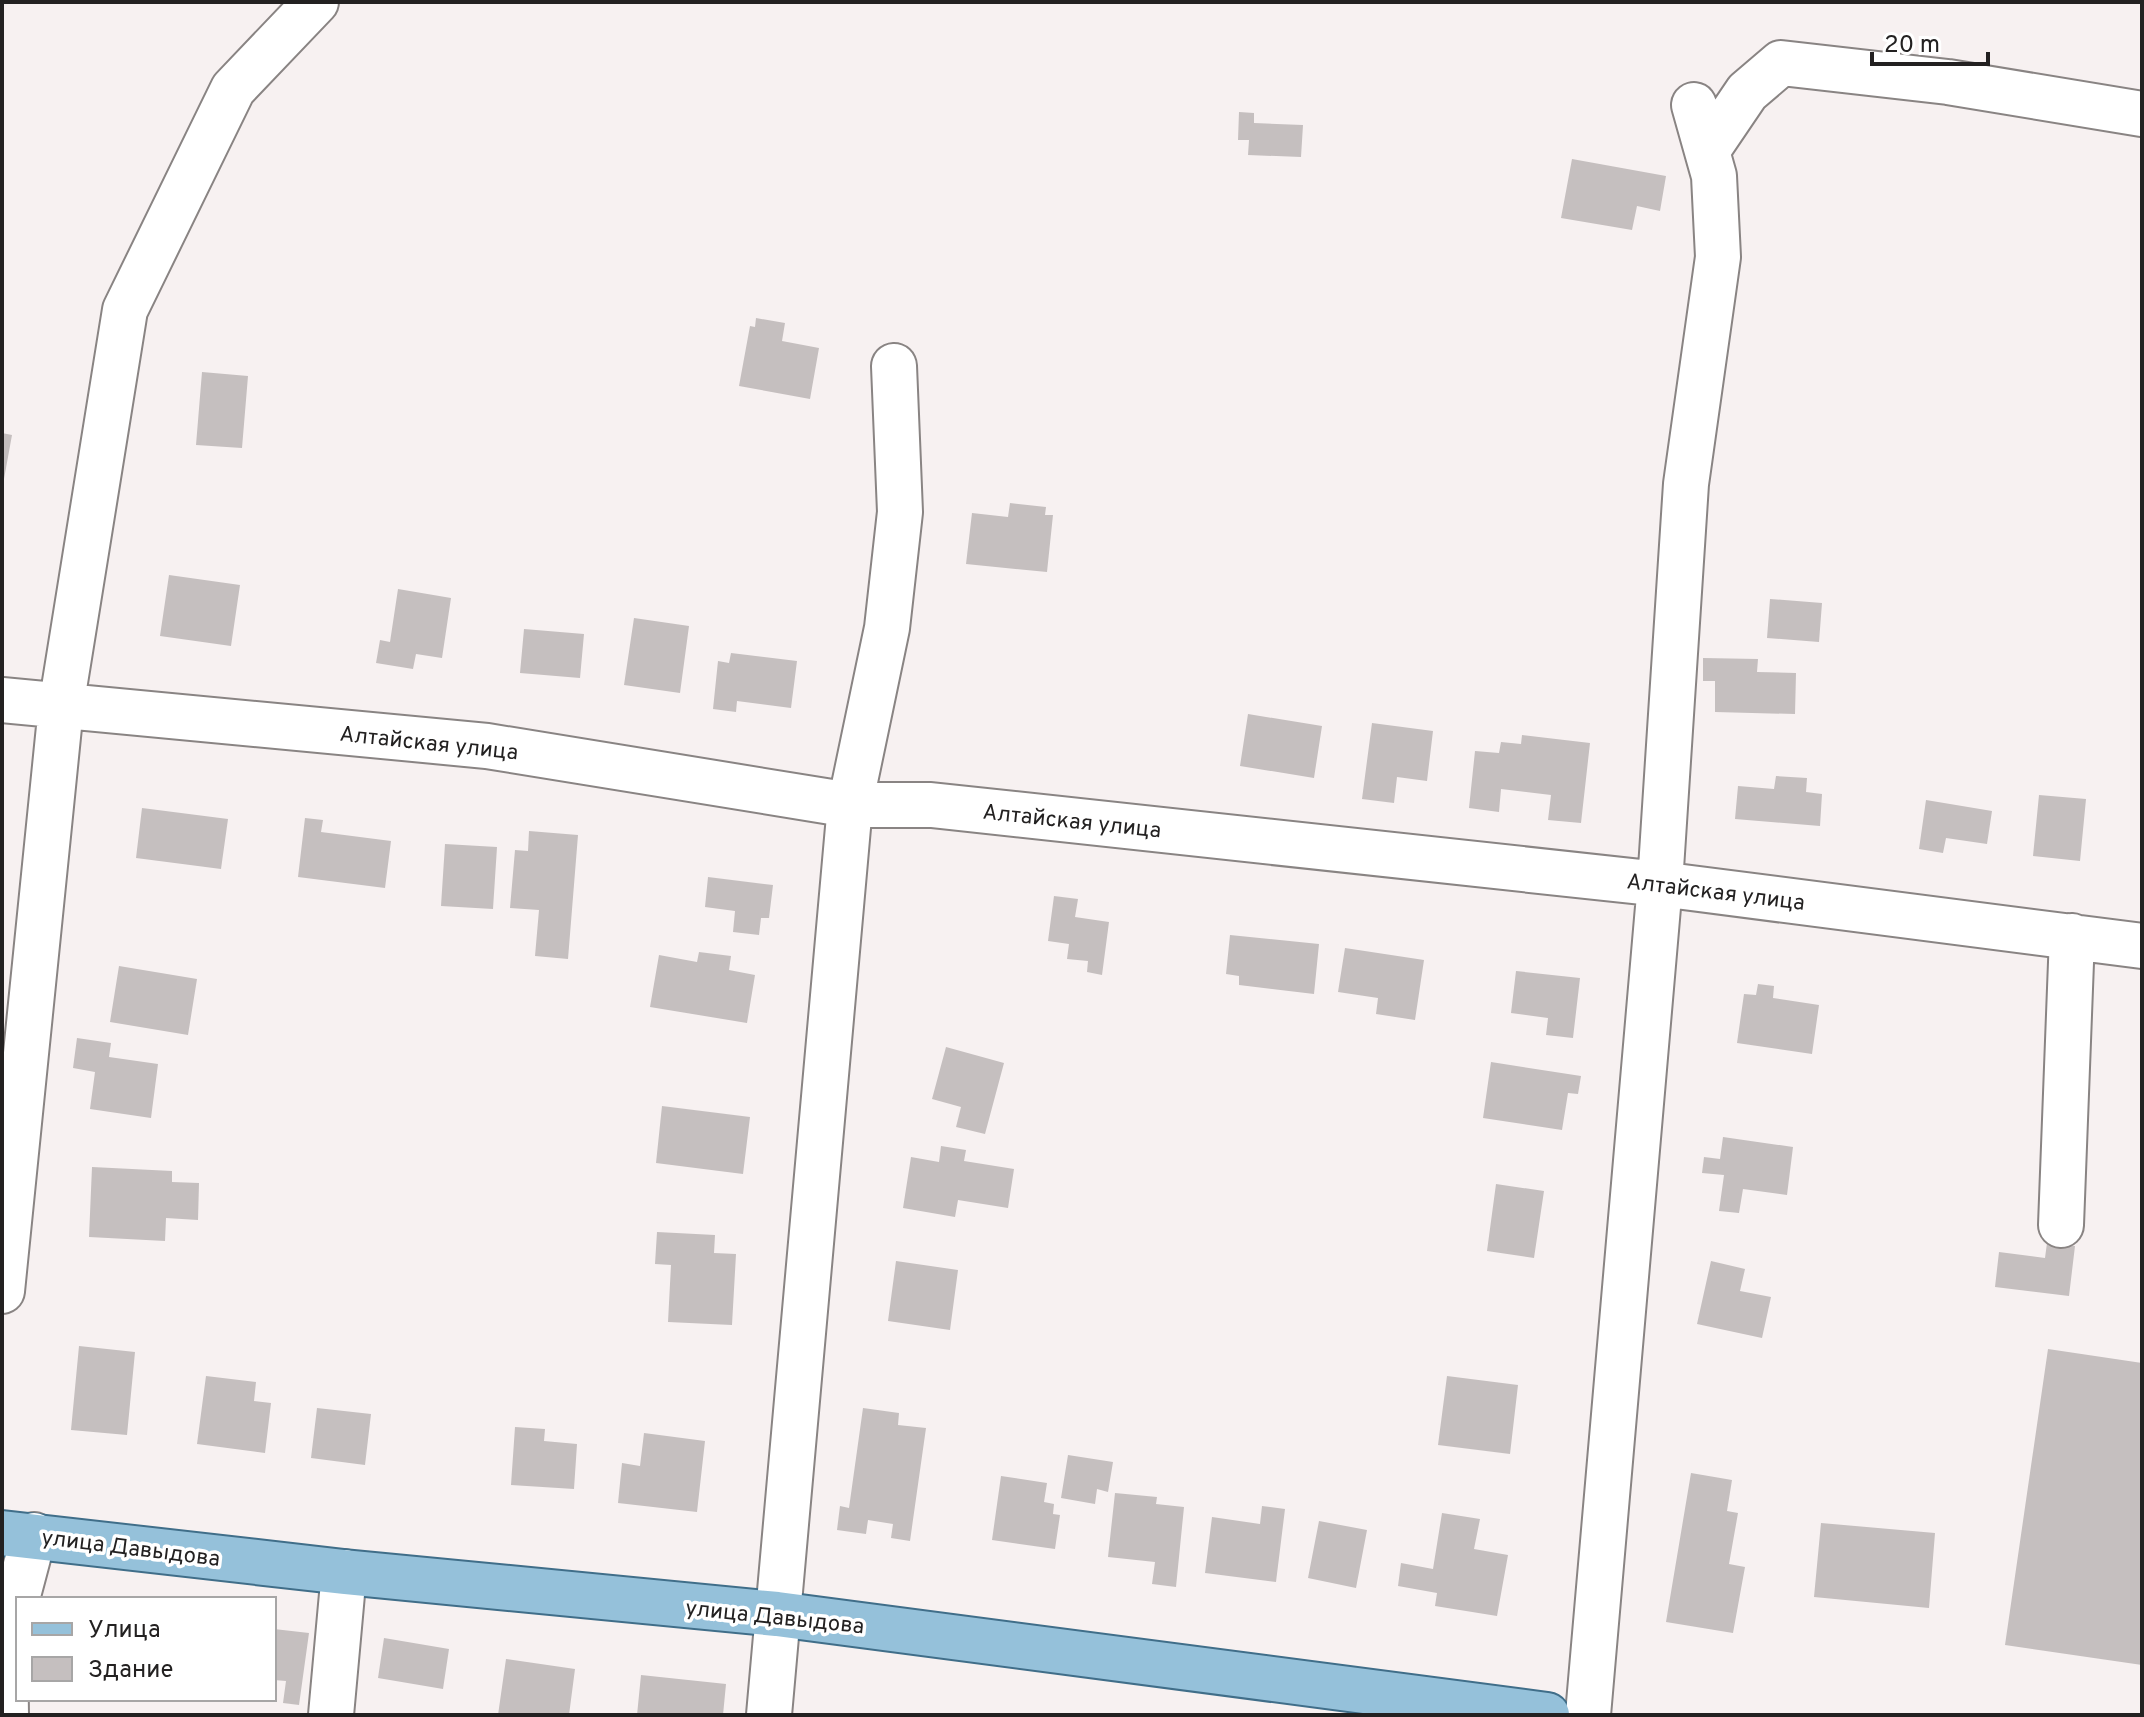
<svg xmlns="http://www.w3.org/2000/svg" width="2144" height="1717" viewBox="0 0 2144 1717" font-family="Overpass,sans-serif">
  <rect width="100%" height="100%" fill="#f7f1f1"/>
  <!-- building -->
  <path fill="#c5bfbf" d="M1239,112L1254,113V123L1303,125L1301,157L1248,155L1249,140H1238Z
    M1572,159L1666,176L1660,211L1637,206L1632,230L1561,218Z
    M756,318L785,323L782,341L819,348L810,399L739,386L750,326L755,327Z
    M202,372L248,376L242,448L196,445Z
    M2,433L12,435L4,479H2Z
    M1010,503L1046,507L1045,515H1053L1047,572L966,564L972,513L1008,517Z
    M169,575L240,585L231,646L160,636Z
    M398,589L451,598L442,658L416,654L413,669L376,663L380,640L390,642Z
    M1770,599L1822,603L1819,642L1767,638Z
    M634,618L689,626L680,693L624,685Z
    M524,629L584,634L580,678L520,673Z
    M731,653L797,661L791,708L737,701L736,712L713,709L718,661L729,663Z
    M1703,658L1758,659L1757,672L1796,673L1795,714L1715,712V681H1703Z
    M1248,714L1322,726L1314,778L1240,766Z
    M1372,723L1433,731L1427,781L1397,777L1394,803L1362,799Z
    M1522,735L1590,743L1581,823L1548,820L1551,795L1501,789L1499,812L1469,808L1475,751L1499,753L1501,742L1521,744Z
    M1776,776L1807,778L1806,792L1822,794L1820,826L1735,819L1738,786L1774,789Z
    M2039,795L2086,799L2080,861L2033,856Z
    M1926,800L1992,811L1987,844L1946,838L1943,853L1919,849Z
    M142,808L228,819L221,869L136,858Z
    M305,818L323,820L321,832L391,841L385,888L298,877Z
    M529,831L578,835L568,959L535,956L539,910L510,908L515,850L528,851Z
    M445,844L497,847L493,909L441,906Z
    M708,877L773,885L769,918H761L759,935L733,932L735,911L705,907Z
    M1054,896L1078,899L1075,917L1109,922L1102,975L1087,972L1088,961L1067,959L1069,944L1048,941Z
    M1230,935L1319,944L1314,994L1239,985V976L1226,974Z
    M1345,948L1424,960L1415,1020L1376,1014L1378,998L1338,992Z
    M699,952L731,956L729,970L755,975L747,1023L650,1007L659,955L697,962Z
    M119,966L197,979L188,1035L110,1022Z
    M1516,971L1580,978L1573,1038L1546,1035L1548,1018L1511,1013Z
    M1758,984L1774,986L1773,998L1819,1005L1812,1054L1737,1043L1744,994L1756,995Z
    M77,1038L111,1043L109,1057L158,1064L151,1118L90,1109L95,1072L73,1068Z
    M946,1047L1004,1063L985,1134L956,1127L961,1107L932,1099Z
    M1491,1062L1581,1076L1578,1094L1568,1093L1562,1130L1483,1118Z
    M662,1106L750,1117L743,1174L656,1163Z
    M1723,1137L1793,1147L1787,1195L1743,1189L1739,1213L1719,1211L1724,1175L1702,1173L1704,1157L1720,1159Z
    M941,1146L966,1150L964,1161L1014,1169L1008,1208L958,1200L955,1217L903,1208L911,1157L939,1162Z
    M92,1167L172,1171V1182L199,1183L198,1220L166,1218L165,1241L89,1237Z
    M1496,1184L1544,1191L1534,1258L1487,1251Z
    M657,1232L715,1235L714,1253L736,1254L732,1325L668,1322L671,1265L655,1264Z
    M2047,1243L2075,1246L2069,1296L1995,1287L1999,1252L2045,1258Z
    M896,1261L958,1270L950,1330L888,1321Z
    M1711,1261L1745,1269L1740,1291L1771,1297L1762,1338L1697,1324Z
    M79,1346L135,1352L127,1435L71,1430Z
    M2048,1349L2142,1363V1665L2005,1645Z
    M206,1376L256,1382L254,1401L271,1403L265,1453L197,1444Z
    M1447,1376L1518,1385L1510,1454L1438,1445Z
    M317,1408L371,1414L365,1465L311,1458Z
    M863,1408L899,1413L898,1425L926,1428L910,1541L891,1538L893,1524L868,1520L866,1534L837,1530L840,1506L849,1508Z
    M515,1427L545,1429L544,1441L577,1444L574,1489L511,1485Z
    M644,1433L705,1441L697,1512L618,1503L622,1463L640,1466Z
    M1068,1455L1113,1462L1108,1492L1097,1489L1095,1504L1061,1498Z
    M1691,1473L1732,1480L1727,1511L1738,1513L1729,1564L1745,1567L1733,1633L1666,1622Z
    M1001,1476L1047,1483L1044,1502L1054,1504L1053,1514L1060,1515L1055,1549L992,1540Z
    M1115,1493L1157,1497L1156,1504L1184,1507L1176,1587L1152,1584L1155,1562L1108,1557Z
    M1262,1506L1285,1509L1276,1582L1205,1573L1212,1517L1260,1524Z
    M1442,1513L1480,1519L1474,1549L1508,1555L1497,1616L1435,1606L1437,1593L1398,1586L1401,1563L1433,1569Z
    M1319,1521L1367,1530L1356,1588L1308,1578Z
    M1821,1523L1935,1533L1929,1608L1814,1597Z
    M274,1629L309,1633L299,1705L283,1703L286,1681L274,1680Z
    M384,1638L449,1649L443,1689L378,1678Z
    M506,1659L575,1669L569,1715H498Z
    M641,1675L726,1684L723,1715H637Z"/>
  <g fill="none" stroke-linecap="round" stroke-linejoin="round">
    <defs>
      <path id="minor" d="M1707,151L1747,92L1781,63L1948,82L2142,114
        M2,700L487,746L850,805H931L1660,884L2142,946
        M2061,1225L2072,936
        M2,1291L61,707L125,310L233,89L316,2
        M6,1715L5,1644L34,1535
        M331,1715L344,1572
        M769,1715L850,805L887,628L900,512L894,366
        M1588,1715L1660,884L1686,484L1718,257L1714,176L1694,105"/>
      <path id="major" d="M2,1533L344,1572L777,1614L1547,1715"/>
    </defs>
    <!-- minor casing -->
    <use href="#minor" stroke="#898483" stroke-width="48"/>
    <!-- major casing -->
    <use href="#major" stroke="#406e89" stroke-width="48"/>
    <!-- minor -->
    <use href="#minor" stroke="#fff" stroke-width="44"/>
    <!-- major -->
    <use href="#major" stroke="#95c1da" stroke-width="44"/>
  </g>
  <g text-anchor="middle" stroke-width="7" stroke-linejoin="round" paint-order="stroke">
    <!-- street labels -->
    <g font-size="22" fill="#232121" stroke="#fff">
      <text transform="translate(429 742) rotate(6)" y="8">Алтайская улица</text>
      <text transform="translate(1072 820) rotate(6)" y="8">Алтайская улица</text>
      <text transform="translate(1716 891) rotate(7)" y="8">Алтайская улица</text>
      <text transform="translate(131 1547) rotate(7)" y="8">улица Давыдова</text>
      <text transform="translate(775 1616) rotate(6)" y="8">улица Давыдова</text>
    </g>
  </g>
  <!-- border -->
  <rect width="2144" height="1717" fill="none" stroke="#232121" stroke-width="8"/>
  <!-- legend -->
  <rect x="16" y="1597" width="260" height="104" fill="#ffffff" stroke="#a7a6a6" stroke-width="2"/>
  <rect x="32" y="1623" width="40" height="12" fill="#95c1da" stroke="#a7a6a6" stroke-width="2"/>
  <text x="88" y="1637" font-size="24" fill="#232121">Улица</text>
  <rect x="32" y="1657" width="40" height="24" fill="#c5bfbf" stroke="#a7a6a6" stroke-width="2"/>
  <text x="88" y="1677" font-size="24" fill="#232121">Здание</text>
  <!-- scale -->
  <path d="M1872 52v12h116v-12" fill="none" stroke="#232121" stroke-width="4"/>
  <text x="1884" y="52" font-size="24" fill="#232121" stroke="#ffffff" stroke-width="6" paint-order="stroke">20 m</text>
</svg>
